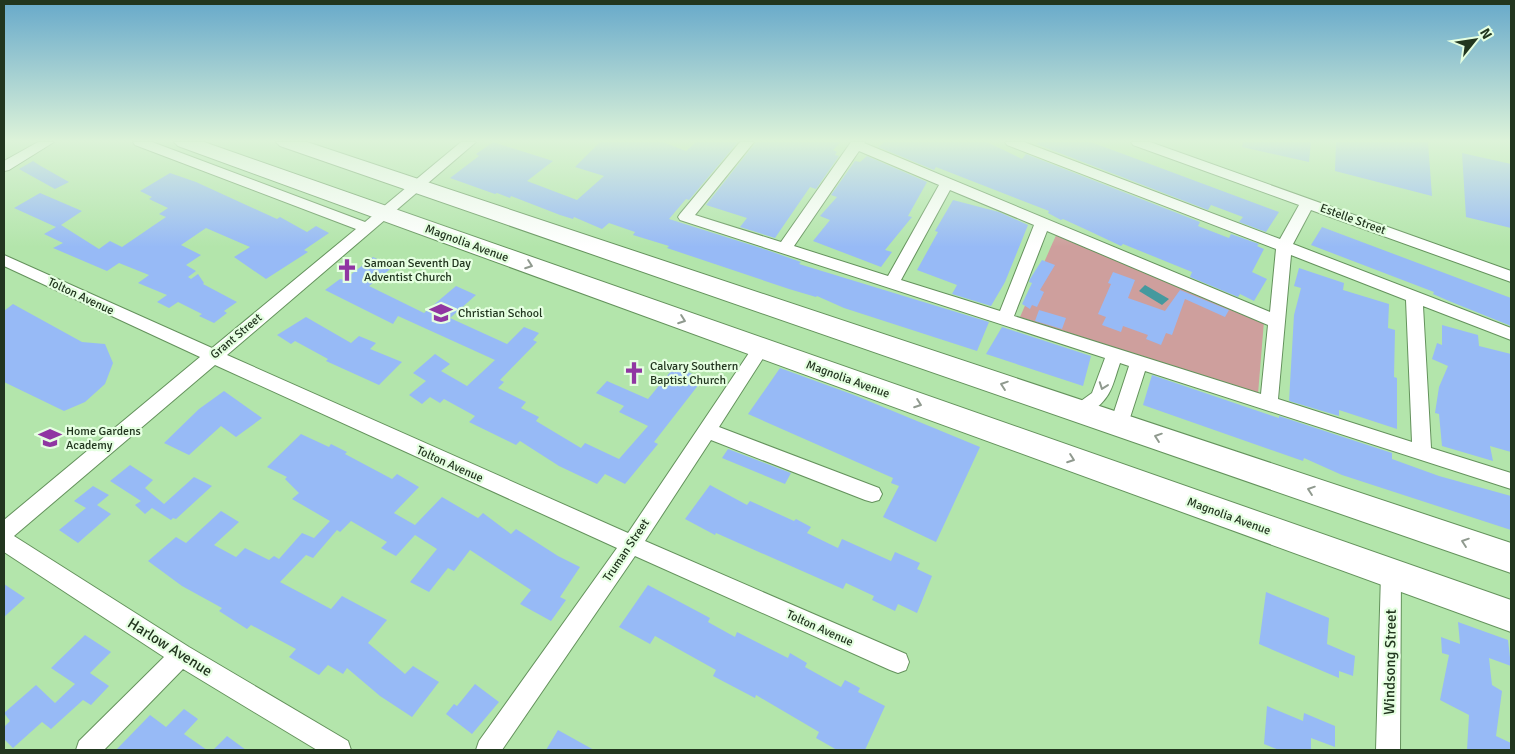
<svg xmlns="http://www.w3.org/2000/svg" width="1515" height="754" viewBox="0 0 1515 754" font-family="Signika,sans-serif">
  <rect width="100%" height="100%" fill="#b3e5ab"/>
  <!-- green -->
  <path fill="#ce9f9d" d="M1057,233L1264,321L1258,394L1020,317Z"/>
  <!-- water -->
  <path fill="#45999e" d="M1145,285L1169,299L1162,305L1139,291Z"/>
  <!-- building -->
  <path fill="#97baf6" d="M493,142L553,161L527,181L577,200L604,176L575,167L600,142H663L686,151L696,142H738L689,200L686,199L669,219L767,250L801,262L799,264L989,322L977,351L844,308L817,296L816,297L789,289L667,248L669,246L633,235L635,232L609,223L602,229L574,217L573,219L560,215L511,196L510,198L497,193L495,194L450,178L479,156L476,154Z
    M756,142H841L833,150L837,152L835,155L839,156L816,189L810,187L775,238L740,227L747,218L706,205Z
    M884,142H987L1022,159L1026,154L1200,222L1198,226L1229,238L1231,234L1259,244L1257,246L1264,249L1252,272L1267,279L1254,301L1240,294L1238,297L1190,277L1192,272L1123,244L1121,246L1087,230L1063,219L1061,220L1048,213L1049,211L954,174L936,167L934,170L878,147Z
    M1039,142H1091L1279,212L1266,232L1239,222L1243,217L1211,205L1208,210L1036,144Z
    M1243,142H1311L1309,162L1242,147Z
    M1336,142H1428L1432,196L1335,171Z
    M1462,153L1511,164V228L1466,217Z
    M867,156L927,182L908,216L912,217L885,250L892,252L881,267L813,241L830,220L820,216L837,197L831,195L855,161L860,162Z
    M33,161L39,165L69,182L55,189L19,169Z
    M170,173L196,182L277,219L280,217L307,232L316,226L329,233L304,250L308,252L266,279L234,257L250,247L206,228L181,245L201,255L186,265L196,271L188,277L191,279L198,274L204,283L203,284L237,302L224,311L227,313L214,323L199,316L202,314L178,302L169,308L157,302L167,295L138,283L149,275L119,263L107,271L53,248L63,243L44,234L56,227L14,208L40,193L82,211L61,225L99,249L110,241L122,247L166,217L159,214L168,208L149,199L152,197L140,191Z
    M953,200L999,212L1028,225L1005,282L991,306L952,294L957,285L917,270L938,232L935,231Z
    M1322,227L1511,298V326L1449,301L1433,294L1434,292L1311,245Z
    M373,257L393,267L369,286L424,313L456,286L476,295L450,318L507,344L524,327L539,333L533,340L537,342L500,380L504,382L498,388L526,402L521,408L539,417L536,421L581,448L585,443L619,459L648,426L619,412L624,406L596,393L607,381L648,399L675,366L703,379L654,442L658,444L625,484L605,474L597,484L559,466L520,441L516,445L469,422L475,416L444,399L440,403L430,397L422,404L409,395L426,381L413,373L435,354L450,364L441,371L467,386L495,360L398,316L393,324L325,290L340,279L344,280Z
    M1042,260L1055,265L1040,290L1044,292L1037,307L1032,305L1030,309L1022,304L1032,283L1029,282L1030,279Z
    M1299,268L1344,283L1343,290L1389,304L1388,328L1395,330L1394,377L1397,378V429L1339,410V416L1289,401L1294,315L1301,288L1294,286Z
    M1113,272L1135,280L1128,298L1165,311L1180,290L1229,310L1225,317L1185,299L1172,335L1166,333L1161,345L1146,339L1148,335L1123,326L1121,332L1102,325L1106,317L1098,314L1111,284L1108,283Z
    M13,304L82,342L105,344L113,363L105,384L85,402L64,411L4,382V311Z
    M1039,310L1066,318L1062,329L1035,321Z
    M306,317L351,343L359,336L376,343L370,349L402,362L379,385L326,361L328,359L295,341L291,344L277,335Z
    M1442,325L1478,335L1479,346L1511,354V452L1490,446L1493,461L1442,446L1439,414L1435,413L1439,387L1448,366L1432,359L1437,343L1442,345Z
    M1002,327L1091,356L1083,386L986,354Z
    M780,368L854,395L980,447L936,542L883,517L899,486L891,483L893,478L748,414Z
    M1152,375L1279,418V416L1392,453V459L1439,476L1511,496V530L1342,475L1304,458L1303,461L1143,405Z
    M224,391L262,418L236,437L221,426L189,455L164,443L199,409Z
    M301,434L329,447L331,444L347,452L345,454L392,479L397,474L419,487L394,513L415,525L442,497L478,518L483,513L511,534L516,529L558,556L580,567L560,597L566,600L551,621L520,604L531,590L470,550L454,571L448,568L429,592L410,582L437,549L415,535L396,556L381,548L387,542L351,521L340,532L337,530L313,558L306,555L280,582L331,609L342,596L387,620L368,643L405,674L413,666L439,682L412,717L380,696L347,668L343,674L328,665L319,675L289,657L296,649L251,625L247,629L219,611L222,608L182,586L148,561L176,537L186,543L221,511L239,522L214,545L236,557L245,548L269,560L274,556L279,559L302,533L314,538L330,521L292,499L299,493L285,479L287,477L267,467Z
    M728,449L791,473L785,484L722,458Z
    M130,465L153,480L145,488L164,504L194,477L212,486L176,519L173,518L171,520L152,508L145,514L135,505L141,501L110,481Z
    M710,485L747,505L750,501L794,521L796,519L811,527L807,533L838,548L842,539L891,561L895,552L920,563L917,569L932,576L917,613L898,604L895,611L872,600L874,596L846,583L843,589L716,533L715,535L685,519Z
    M93,486L109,495L97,505L111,514L78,543L59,530L86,508L74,501Z
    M4,584L25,598L4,617Z
    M648,585L710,618L708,622L735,637L737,632L788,658L790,653L807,663L805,667L841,687L845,680L860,688L858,692L885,706L865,750H837L816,738L819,732L756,695L755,698L713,676L716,670L655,636L650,644L619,627Z
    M1266,592L1329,618L1327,644L1355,656L1353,676L1339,671V678L1259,644Z
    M1458,622L1508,640L1511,666L1489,658L1492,685L1502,691L1496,736L1511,743V750H1467L1469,715L1440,700L1449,655L1442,653L1441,637L1460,644Z
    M85,635L111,652L90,673L109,686L91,705L83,700L51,729L42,722L13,748L4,739V727L10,721L4,713L36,685L55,703L75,684L51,668Z
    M475,684L499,702L472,734L446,714L454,704L457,706Z
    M1267,706L1303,721L1304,713L1335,726V747L1311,738V750H1279L1264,744Z
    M184,709L198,719L184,734L207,750H116L150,715L166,727Z
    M558,730L594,750H546Z
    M227,736L246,750H213Z"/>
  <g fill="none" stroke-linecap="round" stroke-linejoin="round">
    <defs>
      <path id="minor" d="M38,142H54L9,170L4,171V161Z
        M133,142H152L365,222L461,142H476L227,355L628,533L755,344L761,342L767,344L769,348L767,352L719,427L879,488L882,494L879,500L872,502L865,500L711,440L645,541L906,654L909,662L906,670L898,673L890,670L635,556L502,750H476L479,741L617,548L215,365L14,536L189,647L348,741L351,750H317L183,669L104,750H76L79,741L164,657L4,552V520L200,357L4,266V255L212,348L356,229L135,145Z
        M740,142H754L695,215L781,242L851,142H865L864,143L1270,312L1276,249L1007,145L1005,142H1024L1280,239L1299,205L1133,145L1131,142H1150L1511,271V282L1311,210L1293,244L1511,328V340L1423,306L1431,448L1511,473V489L1145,371L1128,424L1125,429L1119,431L1113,429L1110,424L1129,366L1120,363C1112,386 1112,397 1091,412C1085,417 1081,419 1074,416L1071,411L1074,406L1092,393L1105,358L680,220L678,217L680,214ZM859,151L939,185L888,276L794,246ZM950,190L1034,225L1000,311L901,280ZM1047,231L1268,325L1261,394L1014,316ZM1291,255L1406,300L1412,442L1278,399Z
        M1391,564L1398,567L1401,574L1400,750H1376L1381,574L1384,567Z"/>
      <path id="primary" d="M174,142H204L1511,600V632L178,146Z
        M276,142H307L1511,543V573L280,146Z"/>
    </defs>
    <!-- minor casing -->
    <use href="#minor" stroke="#64925c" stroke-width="2"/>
    <!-- primary casing -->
    <use href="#primary" stroke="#64925c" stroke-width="2"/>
    <!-- minor -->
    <use href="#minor" fill="#fff" fill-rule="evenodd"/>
    <!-- primary -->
    <use href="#primary" fill="#fff" fill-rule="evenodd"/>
  </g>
  <!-- one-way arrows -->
  <defs><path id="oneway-chevron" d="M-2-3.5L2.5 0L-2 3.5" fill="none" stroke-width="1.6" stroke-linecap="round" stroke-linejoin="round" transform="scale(1.25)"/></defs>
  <g stroke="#909a8f">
    <use href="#oneway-chevron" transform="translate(529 265) rotate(20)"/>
    <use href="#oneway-chevron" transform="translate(682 320) rotate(20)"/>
    <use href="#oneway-chevron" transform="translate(1004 385) rotate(-161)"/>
    <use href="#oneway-chevron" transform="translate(1103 386) rotate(110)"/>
    <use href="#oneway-chevron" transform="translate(918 404) rotate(20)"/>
    <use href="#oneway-chevron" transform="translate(1158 437) rotate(-161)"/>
    <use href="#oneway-chevron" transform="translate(1071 459) rotate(20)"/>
    <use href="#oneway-chevron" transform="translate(1311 490) rotate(-161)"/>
    <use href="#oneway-chevron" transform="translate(1465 542) rotate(-161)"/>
  </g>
  <!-- sky -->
  <linearGradient id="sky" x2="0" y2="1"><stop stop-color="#67a9ca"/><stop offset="0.57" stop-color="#ddf3d9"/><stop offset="1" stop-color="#ddf3d9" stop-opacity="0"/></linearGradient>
  <rect width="1515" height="247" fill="url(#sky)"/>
  <!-- icons -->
  <defs>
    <symbol id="church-bare" viewBox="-9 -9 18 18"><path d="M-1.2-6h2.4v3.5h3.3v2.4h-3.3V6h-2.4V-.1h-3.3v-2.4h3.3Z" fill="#9036a2" stroke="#e5ffe1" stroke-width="2.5" paint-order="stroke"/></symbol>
    <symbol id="school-bare" viewBox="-9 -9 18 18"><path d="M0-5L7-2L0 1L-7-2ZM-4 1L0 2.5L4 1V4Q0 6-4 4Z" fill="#9036a2" stroke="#e5ffe1" stroke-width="2.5" paint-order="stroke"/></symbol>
  </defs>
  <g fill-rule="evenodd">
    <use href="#church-bare" x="331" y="254" width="32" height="32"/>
    <use href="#school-bare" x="425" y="297" width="32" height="32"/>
    <use href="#church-bare" x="618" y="357" width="32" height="32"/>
    <use href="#school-bare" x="34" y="422" width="32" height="32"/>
  </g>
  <g text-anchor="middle" stroke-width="4.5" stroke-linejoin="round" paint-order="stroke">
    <!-- street labels -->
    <g font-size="12" fill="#22361f" stroke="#e5ffe1">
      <text transform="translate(1353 219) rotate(20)" y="4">Estelle Street</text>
      <text transform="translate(467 243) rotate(20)" y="4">Magnolia Avenue</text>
      <text transform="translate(81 296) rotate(25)" y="4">Tolton Avenue</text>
      <text transform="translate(236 336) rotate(-40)" y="4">Grant Street</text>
      <text transform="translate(848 379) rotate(20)" y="4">Magnolia Avenue</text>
      <text transform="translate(450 464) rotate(24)" y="4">Tolton Avenue</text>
      <text transform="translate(1229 516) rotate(20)" y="4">Magnolia Avenue</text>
      <text transform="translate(626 550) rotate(-56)" y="4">Truman Street</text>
      <text transform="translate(820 628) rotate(24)" y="4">Tolton Avenue</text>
    </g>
    <!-- poi labels -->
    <g font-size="12" fill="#22361f" stroke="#e5ffe1" text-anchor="start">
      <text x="364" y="267">Samoan Seventh Day<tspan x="364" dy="14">Adventist Church</tspan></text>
      <text x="458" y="317">Christian School</text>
      <text x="650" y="370">Calvary Southern<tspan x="650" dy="14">Baptist Church</tspan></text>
      <text x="66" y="435">Home Gardens<tspan x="66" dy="14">Academy</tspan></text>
    </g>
    <!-- near-street labels -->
    <g font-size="15" fill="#22361f" stroke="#e5ffe1">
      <text transform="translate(170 647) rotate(32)" y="5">Harlow Avenue</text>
      <text transform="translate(1390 662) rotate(-89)" y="5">Windsong Street</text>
    </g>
  </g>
  <!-- border -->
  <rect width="1515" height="754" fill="none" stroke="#22361f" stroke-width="10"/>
  <!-- north arrow -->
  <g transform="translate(1475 40) rotate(60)" stroke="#e5ffe1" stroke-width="4" paint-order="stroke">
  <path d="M0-4L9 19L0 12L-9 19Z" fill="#22361f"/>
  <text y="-8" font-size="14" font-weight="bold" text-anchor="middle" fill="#22361f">N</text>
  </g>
</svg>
